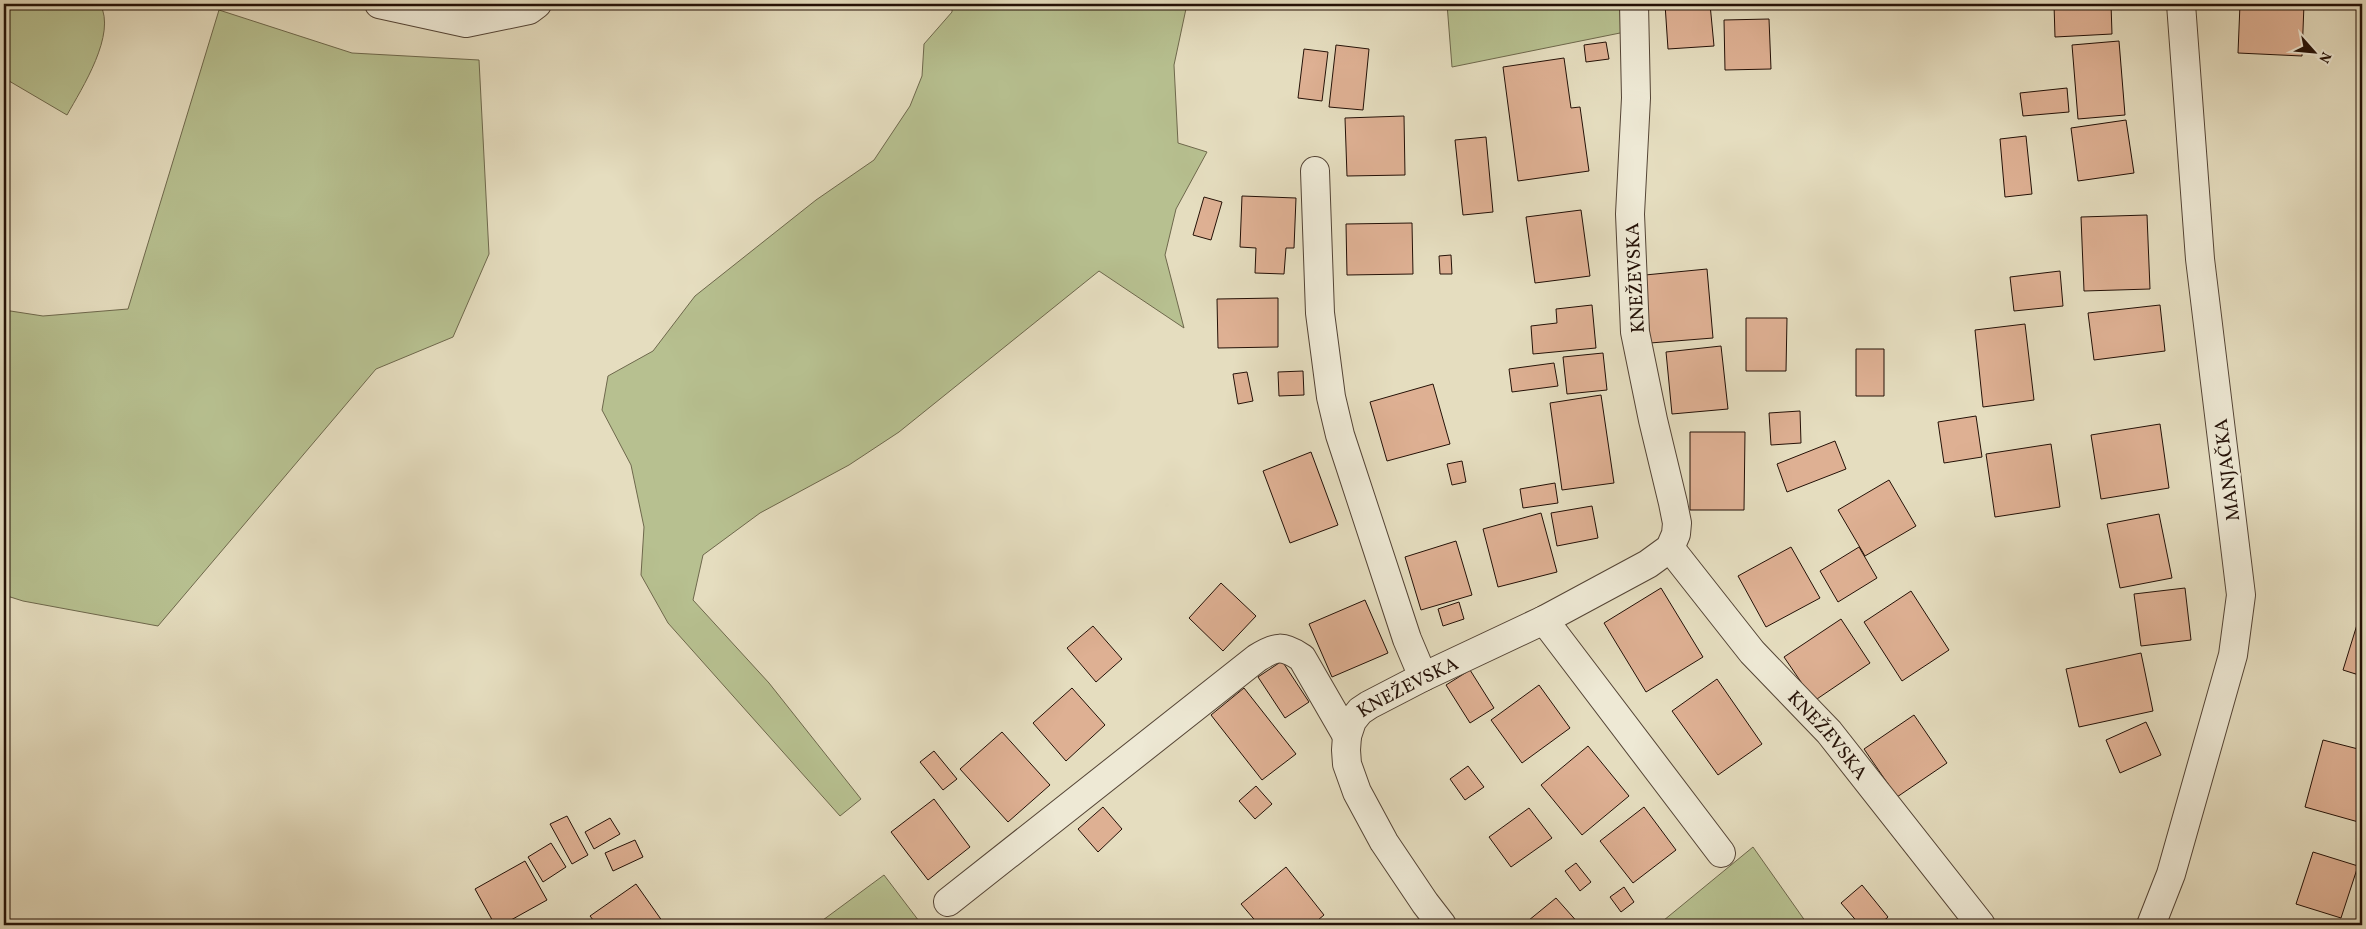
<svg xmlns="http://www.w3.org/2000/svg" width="2366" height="929" viewBox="0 0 2366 929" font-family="Vollkorn,serif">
  <rect width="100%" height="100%" fill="#e5ddbf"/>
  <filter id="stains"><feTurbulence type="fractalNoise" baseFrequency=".004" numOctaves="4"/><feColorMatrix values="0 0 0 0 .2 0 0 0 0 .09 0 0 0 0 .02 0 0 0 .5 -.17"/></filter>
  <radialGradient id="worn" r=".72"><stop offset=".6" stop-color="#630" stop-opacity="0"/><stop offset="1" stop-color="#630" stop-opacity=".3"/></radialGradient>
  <!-- green -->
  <path fill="#b7c090" stroke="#6e684c" d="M4,4H100C117,34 82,88 67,115L4,78Z
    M952,4H1187L1174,65L1178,143L1207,152L1176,209L1165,255L1184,328L1099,271L899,432L849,465L760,513L703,555L693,600L769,683L861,799L840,816L668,623L641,575L644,527L631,465L602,410L608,376L653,351L695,296L816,200L874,160L910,106L922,76L924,44L952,12Z
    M1447,4H1624L1625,32L1452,67Z
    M219,10L352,53L479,60L489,254L453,337L376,369L158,626L23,601L4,595V310L43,316L128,309Z
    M1753,847L1808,925H1658Z
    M884,875L922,925H828L823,920Z"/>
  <!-- building -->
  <path fill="#deb093" stroke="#241107" d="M1665,4H1710L1714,46L1668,49Z
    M2054,4H2111L2112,34L2055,37Z
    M2240,4H2304L2302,56L2238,53Z
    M1769,19L1771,69L1725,70L1724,20Z
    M2119,41L2125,115L2078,119L2072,45Z
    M1606,42L1609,59L1586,62L1584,45Z
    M1336,45L1369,49L1363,110L1329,107Z
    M1304,49L1328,52L1322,101L1298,98Z
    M1564,58L1571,108L1580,107L1589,171L1518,181L1503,67Z
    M2067,88L2069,112L2023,116L2020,93Z
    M1404,116L1405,175L1347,176L1345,118Z
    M2126,120L2134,173L2078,181L2071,128Z
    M2026,136L2032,194L2005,197L2000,139Z
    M1486,137L1493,212L1463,215L1455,140Z
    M1242,196L1296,198L1294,248H1286L1284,274L1255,273L1256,248L1240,247Z
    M1204,197L1222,202L1211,240L1193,235Z
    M1581,210L1590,276L1535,283L1526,217Z
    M2147,215L2150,289L2084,291L2081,217Z
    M1412,223L1413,274L1347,275L1346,224Z
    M1451,255L1452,274H1440L1439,256Z
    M1707,269L1713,338L1650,343L1645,275Z
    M2060,271L2063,306L2014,311L2010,277Z
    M1278,298V347L1218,348L1217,299Z
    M1592,305L1596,348L1533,354L1531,326L1557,323L1556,309Z
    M2160,305L2165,351L2094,360L2088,313Z
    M1746,318H1787L1786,371H1746Z
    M2025,324L2034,400L1983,407L1975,330Z
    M1721,346L1728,409L1672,414L1666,352Z
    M1856,349H1884V396H1856Z
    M1603,353L1607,390L1567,394L1563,357Z
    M1554,363L1558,386L1512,392L1509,369Z
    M1303,371L1304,395L1279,396L1278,372Z
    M1247,372L1253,401L1238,404L1233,374Z
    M1433,384L1450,444L1387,461L1370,402Z
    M1601,395L1614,483L1562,490L1550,403Z
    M1800,411L1801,443L1771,445L1769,413Z
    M1976,416L1982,457L1944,463L1938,422Z
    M2160,424L2169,488L2101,499L2091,435Z
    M1690,432H1745L1744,510H1690Z
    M1835,441L1846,469L1787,492L1777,464Z
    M2051,444L2060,507L1995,517L1986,454Z
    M1311,452L1338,525L1290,543L1263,471Z
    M1462,461L1466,482L1452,485L1447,464Z
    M1889,480L1916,526L1865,556L1838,510Z
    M1555,483L1558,503L1523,508L1520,489Z
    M1592,506L1598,538L1557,546L1551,513Z
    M1541,513L1557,572L1498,587L1483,529Z
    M2159,514L2172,578L2120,588L2107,524Z
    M1456,541L1472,595L1421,610L1405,557Z
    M1791,547L1820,598L1766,627L1738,576Z
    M1859,547L1877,578L1838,602L1820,571Z
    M1221,583L1256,616L1223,651L1189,618Z
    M1661,588L1703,657L1646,692L1604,623Z
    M2185,588L2191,640L2141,646L2134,594Z
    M1911,591L1949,650L1902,681L1864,622Z
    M1365,600L1388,653L1332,677L1309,624Z
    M1459,602L1464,619L1443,626L1438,609Z
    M2360,615H2362V676L2343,670Z
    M1841,619L1870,663L1814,701L1784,657Z
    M1093,626L1122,659L1096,682L1067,648Z
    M2141,653L2153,711L2079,727L2066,669Z
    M1282,661L1309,702L1285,718L1258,677Z
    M1470,670L1494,708L1470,723L1446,685Z
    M1717,679L1762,744L1718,775L1672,711Z
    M1539,685L1570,728L1522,763L1491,720Z
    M1072,688L1105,725L1066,761L1033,723Z
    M1244,688L1296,754L1262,780L1211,715Z
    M1914,715L1947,763L1897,797L1864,749Z
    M2146,722L2161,755L2120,773L2106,740Z
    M1002,732L1050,785L1008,822L960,769Z
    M2323,740L2362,750V823L2305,807Z
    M1588,746L1629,796L1582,835L1541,785Z
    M934,751L957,779L943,790L920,762Z
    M1468,766L1484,787L1465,800L1450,779Z
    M1256,786L1272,804L1255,819L1239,801Z
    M934,799L970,847L928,880L891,832Z
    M1103,807L1122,829L1098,852L1078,829Z
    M1644,807L1676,850L1633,883L1600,841Z
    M1529,808L1552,838L1511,867L1489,837Z
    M567,816L588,855L572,864L550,824Z
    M610,818L620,834L594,849L585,832Z
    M635,840L643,857L613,871L605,853Z
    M551,843L566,867L543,882L528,857Z
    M2313,852L2358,866L2341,918L2296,904Z
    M525,861L547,900L502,925H495L475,889Z
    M1576,863L1591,882L1580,891L1565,871Z
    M1286,867L1324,915L1312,925H1259L1241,904Z
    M636,884L665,925H597L590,916Z
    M1862,885L1888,917L1879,925H1860L1841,903Z
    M1624,887L1634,902L1621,912L1610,897Z
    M1556,898L1580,925H1523Z"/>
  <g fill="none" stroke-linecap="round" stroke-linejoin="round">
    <defs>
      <g id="street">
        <path d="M379,4L466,23L529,10L537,4"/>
        <path d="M1315,171L1320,313L1331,397L1340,435L1407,639L1423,677"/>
        <path id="s1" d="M1670,548L1752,652L1829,732L1981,925"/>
        <path d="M1544,620L1721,853"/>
        <path d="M948,902L1257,658C1276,646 1283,645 1302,658L1347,736"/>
        <path id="s2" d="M1442,925L1425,903L1384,842L1357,792L1347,764L1346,750L1347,736L1352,721L1360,711L1369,705L1423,677L1544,620L1648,564L1670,548L1676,534L1677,523L1673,503L1653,420L1635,332L1630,214L1636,98L1634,4"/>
        <path d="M2151,925L2171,874L2233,655L2241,595L2200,259L2181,4"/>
      </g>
    </defs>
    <!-- street casing -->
    <use href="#street" stroke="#544435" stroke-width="30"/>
    <!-- street -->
    <use href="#street" stroke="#eee9d5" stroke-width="28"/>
  </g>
  <g text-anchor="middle" stroke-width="5" stroke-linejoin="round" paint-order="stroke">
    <!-- street labels -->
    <g font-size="19" fill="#241107" stroke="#eee9d5">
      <text transform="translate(1634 278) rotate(-93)" y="7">KNEŽEVSKA</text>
      <text transform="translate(2226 470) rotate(-97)" y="7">MANJAČKA</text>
      <text dy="7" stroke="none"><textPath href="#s2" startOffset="298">KNEŽEVSKA</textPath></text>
      <text dy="7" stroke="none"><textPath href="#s1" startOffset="245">KNEŽEVSKA</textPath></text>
    </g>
  </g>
  <!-- margin -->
  <rect width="2366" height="929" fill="none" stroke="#e5ddbf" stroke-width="20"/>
  <rect x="5" y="5" width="2356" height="919" fill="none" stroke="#241107" stroke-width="2.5"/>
  <rect x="10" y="10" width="2346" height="909" fill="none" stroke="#241107"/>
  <!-- north arrow -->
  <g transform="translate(2314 52) rotate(117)" stroke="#eee9d5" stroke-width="4" paint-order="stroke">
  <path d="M0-4L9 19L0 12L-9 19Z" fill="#241107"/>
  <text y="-8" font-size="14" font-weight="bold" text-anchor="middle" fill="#241107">N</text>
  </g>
  <rect width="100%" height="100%" filter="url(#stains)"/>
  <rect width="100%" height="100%" fill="url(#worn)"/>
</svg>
